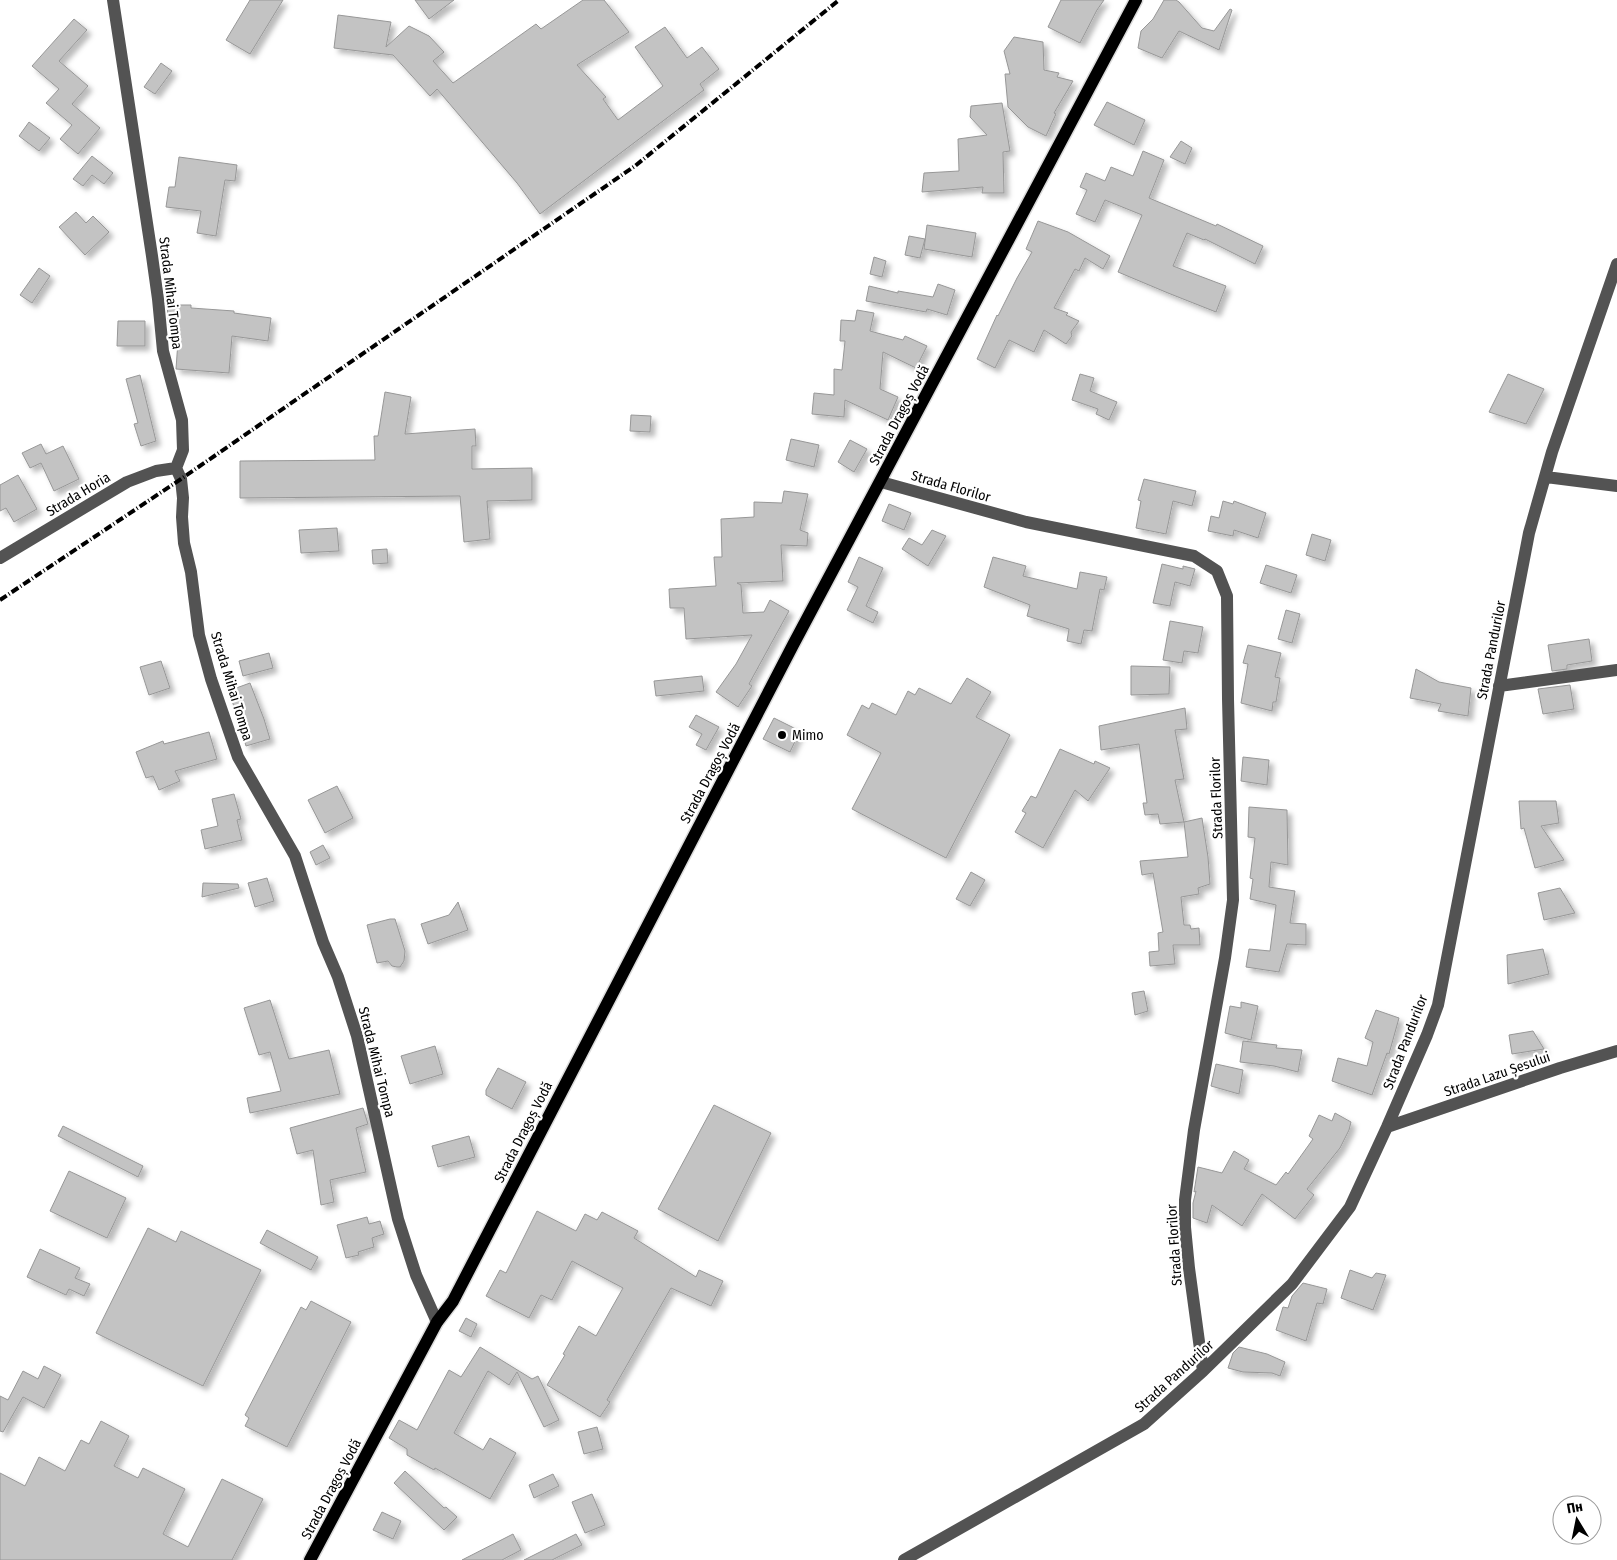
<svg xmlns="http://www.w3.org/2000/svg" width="1617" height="1560" viewBox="0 0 1617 1560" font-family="'Fira Sans Condensed',sans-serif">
  <defs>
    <filter id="shadow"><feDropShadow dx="4.5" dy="4.5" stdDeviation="2.5" flood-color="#0004"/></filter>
  </defs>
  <rect width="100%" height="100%" fill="#fff"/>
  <!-- building -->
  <path fill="#c3c3c3" stroke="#979797" filter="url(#shadow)" d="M250,0H283L250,54L226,40Z
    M415,0H454L429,19Z
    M583,0H604L629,32L577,65L606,97L603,99L618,120L663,86L635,47L665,27L687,58L702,47L719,69L700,84L704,90L540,214L517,183L437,89L430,96L393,55L334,48L338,15L391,22L386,47L409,26L429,36L444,52L433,61L453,83L536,24L541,29Z
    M1061,0H1104L1097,10L1080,43L1048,27Z
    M1164,0H1176L1179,2L1202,28L1214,31L1230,9L1232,10L1219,50L1179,31L1162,58L1138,48L1141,31L1153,19Z
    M74,19L87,30L59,61L88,86L72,104L100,128L78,154L60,139L72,125L46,103L59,89L32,66Z
    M1014,37L1043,42L1044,70L1059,73L1057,77L1073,81L1054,113L1056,114L1046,136L1028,127L1008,107L1005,74H1010L1004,51Z
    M161,63L172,71L155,94L144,87Z
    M1107,102L1145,120L1134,145L1094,125Z
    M1002,103L1010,151L1003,152L1004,193H982L983,187L922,192L924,173L959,171L958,139L987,135L970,117L971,106Z
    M29,122L50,138L39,151L19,136Z
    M1181,141L1192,148L1185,164L1170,157Z
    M1143,151L1164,160L1149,198L1216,226L1217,224L1263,246L1255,264L1205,239L1204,240L1187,233L1173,266L1226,286L1216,312L1168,293L1118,272L1142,215L1105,200L1095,222L1076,214L1087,190L1080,187L1086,173L1105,181L1111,167L1133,176Z
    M92,156L113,173L104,184L92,175L83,186L73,179Z
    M179,157L237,165L235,181L225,180L216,236L197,233L201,211L166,207L169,187H175Z
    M76,212L86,223L93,216L109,232L85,255L59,227Z
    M1038,221L1068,232L1110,256L1103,269L1085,258L1079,271L1075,269L1054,308L1068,313L1066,315L1079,321L1071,332L1072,336L1066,344L1044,330L1034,352L1009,340L995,368L977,359L997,315L998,316L1017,278L1032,252L1026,249Z
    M927,225L976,233L972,257L924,249Z
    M909,236L925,239L920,258L905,255Z
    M874,257L886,261L882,277L870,274Z
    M39,268L50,276L32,303L20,295Z
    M938,284L955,290L947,315L927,309L926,312L866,301L869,286L898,293V291L933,297Z
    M167,305H191V308L234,311V313L271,318L268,341L232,336L229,373L176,369L179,327H169Z
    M857,310L874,313L870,331L903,340L905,336L927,346L916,368L883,352L880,389L898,397L888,420L845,400L844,417L812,414L814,393L834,395V369L842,370L845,341H840L841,320L855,321Z
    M118,321H145V346H117Z
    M1080,374L1094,378L1090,391L1117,402L1109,420L1096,414L1098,409L1072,400Z
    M1508,374L1544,389L1526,424L1489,412Z
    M140,375L156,441L141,446L134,424L138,423L126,379Z
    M385,392L411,397L405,434L475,429L476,446H472V469L532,468V500L487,501L490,539L464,542L460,496L240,498V461L375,460L374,436H378Z
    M631,415L651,416L650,432L630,431Z
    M791,439L819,445L814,467L786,460Z
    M850,440L867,449L854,472L838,462Z
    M41,444L46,454L63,446L79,479L54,491L41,463L30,468L22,453Z
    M18,475L37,509L14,522L6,508L0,511V485Z
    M1144,479L1196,491L1192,506L1173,501L1166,534L1136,528L1141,501L1138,500Z
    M784,491L808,494L800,530L808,533L807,546L781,545L783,581L737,583L741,585L743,613L764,612L770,600L789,611L749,684L752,686L738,707L716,692L736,664L752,635L686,639L684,608H670L669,589L716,586L714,557H722L721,519L754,517V502L782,503Z
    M1223,501L1233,504L1234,501L1266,513L1258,538L1234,530L1233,536L1208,531L1211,516L1219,518Z
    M889,504L911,513L904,530L882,521Z
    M337,528L339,551L301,553L299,530Z
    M932,530L946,536L928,566L902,549L909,538L922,545Z
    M1312,534L1331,540L1325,561L1306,555Z
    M387,549L388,563L373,564L372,550Z
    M859,557L883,568L866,606L878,612L873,623L847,610L858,587L848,582Z
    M993,557L1026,566L1023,576L1077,589L1080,572L1107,577L1104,590L1100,589L1092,631L1084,630L1081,644L1067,641L1069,629L1027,616L1030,605L984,587Z
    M1162,564L1183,569V566L1195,569L1190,586L1175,582L1170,606L1153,603Z
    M1266,565L1297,575L1291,593L1260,583Z
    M1286,610L1300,614L1292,643L1278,639Z
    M1170,621L1203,627L1198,653L1184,651L1182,663L1163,660Z
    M1589,639L1592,661L1567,665V669L1552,671L1548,645Z
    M1248,645L1281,653L1275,677L1280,678L1276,702H1273L1272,711L1241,703L1248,664L1243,663Z
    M269,653L273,668L243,676L239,661Z
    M161,661L170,688L149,695L140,667Z
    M1131,666L1170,667L1169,694L1131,695Z
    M1416,669L1439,682L1471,688L1468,716L1438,711L1441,704L1410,698Z
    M702,676L704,691L656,696L654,681Z
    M967,678L991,692L976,717L1010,735L946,858L852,809L881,753L847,735L862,705L869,709L872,703L896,715L908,691L915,695L919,688L951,704Z
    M250,683L264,719L270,739L246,746L237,714L228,691Z
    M1570,685L1574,709L1543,714L1538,689Z
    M1185,708L1187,729L1175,730L1184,779L1175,780L1184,822L1160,824L1158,814L1145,815L1143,803H1147L1139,744L1101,750L1099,726Z
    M696,715L719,727L706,750L696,745L702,734L689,727Z
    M774,718L800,731L790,752L763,739Z
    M209,732L217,759L175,771L180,781L159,790L153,776L146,778L136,752L163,741L164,744Z
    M1060,749L1094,764L1095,761L1110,768L1088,801L1075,790L1043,848L1015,832L1026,813L1022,811L1031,796L1036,798Z
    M1243,757L1269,760L1267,785L1241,781Z
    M337,786L353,818L325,833L308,800Z
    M234,794L241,819L237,820L242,840L205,849L201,830L218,826L212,799Z
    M1519,801H1556L1559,823L1541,826L1564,860L1535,868L1524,828L1521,829Z
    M1249,807L1287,810L1288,865L1271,862L1269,887L1295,891L1290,923L1306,924V945L1287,944L1279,972L1246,967L1249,949L1270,951L1276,905L1250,899L1253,879L1250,878L1255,838L1248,837Z
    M1202,818L1208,857L1210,884L1198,888L1199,894L1181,897L1184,925H1190L1191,929L1199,928L1200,945H1173L1175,964L1150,966L1149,952L1159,951L1158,933L1163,932L1153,873L1142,875L1140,861L1188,857L1184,822Z
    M323,845L330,858L316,865L310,852Z
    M971,872L985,880L970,906L956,899Z
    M267,878L274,901L255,907L248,883Z
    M203,883L238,884L239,888L202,897Z
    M1560,888L1575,913L1544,920L1538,893Z
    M458,902L468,930L428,944L421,924L449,915Z
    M390,919H395L405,951L404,961L400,967H397L392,966L388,961L377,963L367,925Z
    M1543,949L1549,974L1508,984L1507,955Z
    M1144,991L1148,1011L1135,1015L1132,993Z
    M270,1000L289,1059L329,1050L340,1094L250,1113L247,1098L281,1091L270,1052L259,1055L244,1008Z
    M1241,1002L1258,1006L1251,1040L1225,1033L1230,1006L1241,1008Z
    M1376,1010L1399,1018L1389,1054L1387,1053L1372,1095L1332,1081L1338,1058L1367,1066L1373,1042L1365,1038Z
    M1533,1031L1544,1049L1512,1054L1509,1035Z
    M1243,1041L1277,1045L1276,1048L1302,1050L1298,1072L1274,1066L1240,1062Z
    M435,1046L443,1074L410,1084L401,1056Z
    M1216,1064L1243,1070L1239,1094L1211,1086Z
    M498,1068L526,1082L512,1109L486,1095V1090Z
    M714,1105L771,1133L718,1241L658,1209Z
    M363,1108L368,1124L356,1128L366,1172L330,1180L334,1202L321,1205L313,1150L297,1154L290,1128Z
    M1335,1113L1351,1122L1349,1130L1340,1148L1307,1189L1314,1195L1295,1219L1262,1194L1242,1226L1212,1205L1207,1223L1193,1218V1203L1196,1191L1194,1192L1198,1167L1222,1173L1234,1151L1249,1160L1244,1169L1276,1185L1286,1172L1288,1174L1313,1139L1309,1136L1319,1115L1332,1121Z
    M63,1126L143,1166L138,1177L58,1136Z
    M469,1136L475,1157L438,1167L432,1146Z
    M69,1171L126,1198L107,1238L50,1211Z
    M537,1211L576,1231L585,1214L597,1220L602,1212L638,1231L634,1238L696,1277L699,1270L723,1281L711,1306L671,1288L607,1400L610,1402L600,1417L547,1385L565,1355L563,1354L579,1326L596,1336L623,1288L572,1261L552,1300L541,1295L529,1318L486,1296L500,1270L506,1273Z
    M367,1217L369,1224L380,1221L384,1234L372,1238L374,1247L358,1252L359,1255L346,1258L337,1225Z
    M148,1228L176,1242L181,1231L261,1270L203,1386L96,1333Z
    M267,1230L318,1257L311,1270L260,1243Z
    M40,1249L80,1268L75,1278L90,1284L84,1296L69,1289L66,1295L27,1277Z
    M1350,1270L1372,1278L1376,1273L1386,1275L1373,1310L1341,1298Z
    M1303,1283L1327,1289L1323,1304L1317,1303L1306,1341L1276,1330L1283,1307L1288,1308L1292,1296Z
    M311,1301L351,1322L287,1447L245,1426L249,1418L245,1415L301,1307L306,1310Z
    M466,1318L477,1324L471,1337L459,1331Z
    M480,1347L532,1379L538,1376L559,1420L544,1427L517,1372L509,1385L488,1371L454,1433L483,1450L490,1438L516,1453L490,1499L435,1468L434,1470L407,1455V1449L389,1438L399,1420L417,1430L449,1370L461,1377Z
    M1239,1347L1267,1354L1285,1362L1280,1376L1272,1373L1243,1372L1228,1368L1233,1353Z
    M44,1366L61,1375L44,1408L23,1397L3,1432L0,1431V1396L8,1400L23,1371L38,1379Z
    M101,1421L129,1436L114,1466L138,1478L143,1468L185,1489L163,1534L188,1547L222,1479L263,1499L232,1560H0V1473L25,1486L39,1457L65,1471L81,1440L89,1444Z
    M597,1427L603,1449L584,1454L578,1432Z
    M405,1471L444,1508L446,1507L457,1517L444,1530L394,1483Z
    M553,1474L559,1486L534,1498L529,1485Z
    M592,1494L605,1525L585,1533L572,1502Z
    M382,1512L401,1521L393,1539L373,1530Z
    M513,1534L521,1550L502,1560H462Z
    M576,1534L582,1545L552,1560H524Z"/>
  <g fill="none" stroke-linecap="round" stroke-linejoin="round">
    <defs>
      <path id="major" d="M310,1560L437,1322L453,1301L793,645L1136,0"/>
    </defs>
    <!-- major casing -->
    <use href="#major" stroke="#dbdbdb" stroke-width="15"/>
    <!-- minor -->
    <path stroke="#535353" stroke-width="12" d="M113,0L152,256L158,299L163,351L182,420L183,450L176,468L181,479L183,498L182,517L184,543L191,572L199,635L211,679L238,757L295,856L323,942L338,977L357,1036L398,1219L416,1275L437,1322
      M1546,477L1617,486
      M881,482L1026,522L1194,556L1217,571L1227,596L1228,699L1233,900L1225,958L1194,1130L1185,1200V1227L1189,1268L1203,1371
      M0,558L127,482L156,471L176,468
      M1499,686L1617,670
      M1387,1127L1560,1068L1617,1051
      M904,1560L1144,1424L1203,1371L1292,1284L1350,1207L1387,1127L1427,1035L1438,1005L1529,533L1552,452L1617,264"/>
    <!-- major -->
    <use href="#major" stroke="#000" stroke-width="12"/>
    <!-- rail -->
    <path stroke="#000" stroke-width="4" stroke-dasharray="8 2.5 1 2.5" stroke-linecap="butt" d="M0,600L181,479L635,166L839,0"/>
  </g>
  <!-- markers -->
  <circle fill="#000" stroke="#fff" stroke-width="2" cx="782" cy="735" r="5"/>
  <g text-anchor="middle" stroke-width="4.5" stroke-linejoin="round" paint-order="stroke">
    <!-- street labels -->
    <g font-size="14" fill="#000" stroke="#fff">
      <text transform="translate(171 293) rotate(83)" y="5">Strada Mihai Tompa</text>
      <text transform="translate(899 415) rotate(-62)" y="5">Strada Dragoș Vodă</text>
      <text transform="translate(951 486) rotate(16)" y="5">Strada Florilor</text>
      <text transform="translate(78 494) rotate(-31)" y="5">Strada Horia</text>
      <text transform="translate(1491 650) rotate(-79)" y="5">Strada Pandurilor</text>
      <text transform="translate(232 686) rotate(73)" y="5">Strada Mihai Tompa</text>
      <text transform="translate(710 773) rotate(-62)" y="5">Strada Dragoș Vodă</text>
      <text transform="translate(1216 798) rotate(-92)" y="5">Strada Florilor</text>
      <text transform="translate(1405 1042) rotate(-69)" y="5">Strada Pandurilor</text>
      <text transform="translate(377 1062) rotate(76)" y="5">Strada Mihai Tompa</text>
      <text transform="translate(1497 1074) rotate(-19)" y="5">Strada Lazu Șesului</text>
      <text transform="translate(523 1132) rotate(-63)" y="5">Strada Dragoș Vodă</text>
      <text transform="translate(1174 1245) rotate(-94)" y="5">Strada Florilor</text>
      <text transform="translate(1174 1376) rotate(-42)" y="5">Strada Pandurilor</text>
      <text transform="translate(331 1489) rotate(-62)" y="5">Strada Dragoș Vodă</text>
    </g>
    <!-- poi labels -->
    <g font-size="14" fill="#000" stroke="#fff" text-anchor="start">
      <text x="792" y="740">Mimo</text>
    </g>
  </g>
  <!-- north arrow -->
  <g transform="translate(1577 1520) rotate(350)"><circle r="24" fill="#ffffff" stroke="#999999"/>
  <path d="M0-4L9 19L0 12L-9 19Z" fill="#000000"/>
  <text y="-8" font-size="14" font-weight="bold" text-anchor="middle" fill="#000000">Пн</text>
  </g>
</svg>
